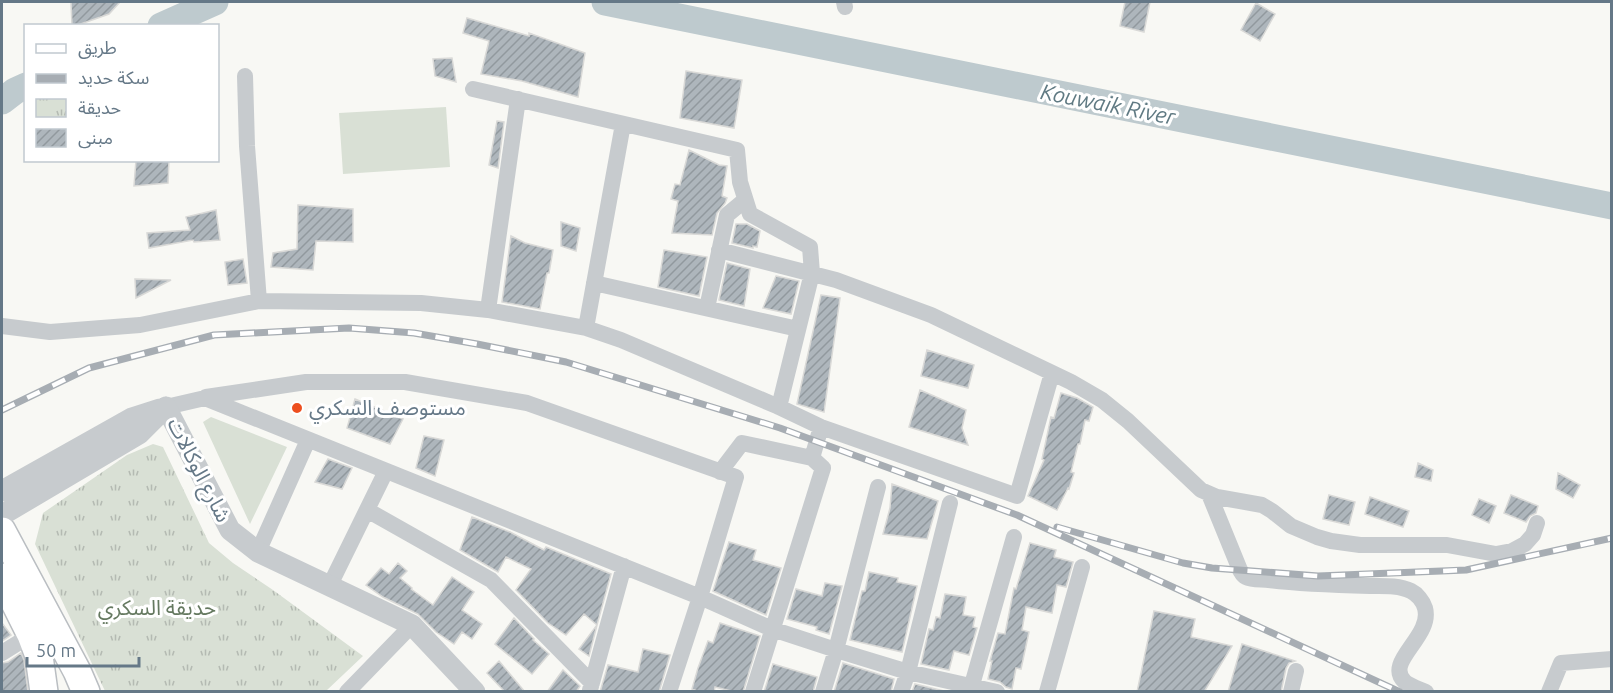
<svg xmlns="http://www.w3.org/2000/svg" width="1613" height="693" viewBox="0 0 1613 693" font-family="Ubuntu,'Noto Sans Arabic',sans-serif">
  <defs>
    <pattern id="park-tufts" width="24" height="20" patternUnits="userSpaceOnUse" patternTransform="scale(1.5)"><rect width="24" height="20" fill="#d9e0d5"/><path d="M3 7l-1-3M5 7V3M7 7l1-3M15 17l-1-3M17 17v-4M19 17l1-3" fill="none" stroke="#b4bab2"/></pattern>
    <pattern id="building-hatch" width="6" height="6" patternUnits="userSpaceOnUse" patternTransform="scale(1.5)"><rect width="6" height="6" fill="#aeb6bc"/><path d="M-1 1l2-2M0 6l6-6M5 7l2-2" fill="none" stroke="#91999e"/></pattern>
  </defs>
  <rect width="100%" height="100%" fill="#f8f8f4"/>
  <!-- grass -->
  <path fill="#d9e0d5" d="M446,107L450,167L343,174L339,113Z
    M211,417L287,447L250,524L203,422Z"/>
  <!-- park -->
  <path fill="url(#park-tufts)" d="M153,444L163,447L209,543L233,563L273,590L363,656L326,691H105L35,544L43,513L127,455Z"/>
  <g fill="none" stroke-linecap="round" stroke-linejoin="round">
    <!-- river -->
    <path stroke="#becace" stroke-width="27" d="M605,2L1612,206
      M161,26L215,2
      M2,101L15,91L26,86"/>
  </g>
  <!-- building -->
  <path fill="url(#building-hatch)" stroke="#d9d9d7" stroke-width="1.5" d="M71,2H120L109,14L75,26H72Z
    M1125,2H1150L1144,32L1120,26Z
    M1256,3L1275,14L1260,41L1241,30Z
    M467,18L529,36V33L585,53L578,97L522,81L481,74L489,41L463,33Z
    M452,58L456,82L435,76L433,59Z
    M686,71L742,80L734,128L680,118Z
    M497,121L504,122L498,168L489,165Z
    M689,150L719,165L727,166L722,196L727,198L725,203L717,213L712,235L672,233L678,201L671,199L675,184L680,185Z
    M136,160H169L168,183L134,186Z
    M298,205L353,209V242L316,241L313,270L271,267L273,253L297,249Z
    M216,210L220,240L194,242L193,240L149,248L147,233L190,230L186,217Z
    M561,222L580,228L576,251L561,246Z
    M736,224H747L760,231L757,247L753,246V248L732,243Z
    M511,236L525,243L553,250L549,273H547L540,309L502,302Z
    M664,250L707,257L699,296L658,287Z
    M243,259L247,283L228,285L225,262Z
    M727,263L750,269L744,306L719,300Z
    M776,276L799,281L791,314L763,308Z
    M135,279L171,280L136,298Z
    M821,295L840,298L824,412L797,404Z
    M927,350L974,365L968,388L921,376Z
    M920,390L966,410L962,428L968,445L909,427Z
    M1061,393L1077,398L1093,407L1089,421L1085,420L1080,444H1078L1071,472L1074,473L1069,489L1068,488L1057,510L1028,496L1044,460L1042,459L1051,417L1054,418Z
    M355,399L403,419L390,444L347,428Z
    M424,436L444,440L435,476L416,468Z
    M328,459L352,468L342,489L315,482Z
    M1418,463L1433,470L1431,481L1415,477Z
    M1558,473L1580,485L1573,498L1556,489Z
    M892,484L938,501L927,539L883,534L890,508Z
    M1329,495L1355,502L1349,525L1323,519Z
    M1511,495L1538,506L1536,513L1530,516L1526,522L1504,513Z
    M1370,497L1409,511L1403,527L1365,514Z
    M1479,499L1496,506L1489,523L1472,515Z
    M472,517L510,532L544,550L546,547L611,574L597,625L584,614L566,635L548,623L516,590L531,569L506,557L498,572L460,550Z
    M729,542L756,550L753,560L781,568L766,615L713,591Z
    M1030,543L1056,550L1054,557L1073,562L1066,587L1057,585L1052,613L1026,607L1022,630L1029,632L1021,669L1016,668L1012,689L1006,687L1000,682L988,679L992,661H990L998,633L1005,634L1014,588L1016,589Z
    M398,563L407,571L400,578L412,588L411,589L433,605L452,577L474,592L462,610L482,624L472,639L462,632L454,644L436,632L418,614L383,597L366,585L381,568L389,574Z
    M869,572L898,578L897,582L917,586L902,652L850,640L862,591H865Z
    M825,583L842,586L829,634L816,630L817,627L787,619L796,589L822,596Z
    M945,594L966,597L963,615L975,617L973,627L977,628L969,655L954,651L949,670L921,664L929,629L933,630L936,617L940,618Z
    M1154,611L1195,619L1191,637L1232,646L1204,692H1137Z
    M514,618L534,639L533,640L549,654L532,674L495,644Z
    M2,623L11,635L2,641Z
    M720,623L760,636L743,692H735L715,687L714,692H700L692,689L698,668L708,641L713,643Z
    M597,625L589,656L579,649Z
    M1242,644L1295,661L1289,663L1286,668L1281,692H1228Z
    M643,649L670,655L659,692H600L608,665L638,672Z
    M21,653L24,660L28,692H2V663L8,662Z
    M499,661L525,692H505L487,673Z
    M843,663L894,679L891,692H834Z
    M773,664L817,677L813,692H764Z
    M563,670L580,686L576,692H547Z
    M915,684L944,691L912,692Z"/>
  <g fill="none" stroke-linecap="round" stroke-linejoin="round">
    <defs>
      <path id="primary" d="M2,531L77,671L86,692
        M2,577L31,635L39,656L44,692"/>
    </defs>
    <!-- primary casing -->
    <use href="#primary" stroke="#babec2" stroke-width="30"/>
    <!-- minor -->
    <path stroke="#c7cbce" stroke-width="16" d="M844,2L845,7
      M245,76L247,146L259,301
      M473,89L737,150L740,182L750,214L810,247L812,273L779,407
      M719,250L836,280L931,315L1071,382L1102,400L1128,421L1201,490L1217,497L1262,505L1272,511L1291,526L1317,537L1331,541L1360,545H1447L1496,554L1512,551L1525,544L1533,535L1537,523
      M594,283L798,329
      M707,308L727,215L745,200
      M488,310L518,99
      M2,326L50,332L140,325L259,301L421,303L488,310L586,328L621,340L779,407L821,427L1017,496L1052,373
      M586,328L623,124
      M206,397L306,382H405L527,403L736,477L700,597L669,692
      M166,407L205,398L700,597L772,629L836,650L908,672L997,692
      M720,472L742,443L812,458
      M1209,494L1240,570C1242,573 1242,575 1246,577C1252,580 1262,579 1269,580C1302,584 1336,585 1370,586C1383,586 1399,585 1411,591C1417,594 1423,601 1425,608C1433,637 1383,662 1405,682C1410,686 1419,689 1426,692
      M367,510L491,580L592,683
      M258,552L308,440
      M330,585L386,471
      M2,653L31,635
      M590,690L624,566
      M347,692L412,625
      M753,692L823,468L812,458L821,427
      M823,692L836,650L878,487
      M901,692L908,672L950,503
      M970,692L1014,537
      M1047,692L1082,567
      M1291,692L1296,671
      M1549,692L1561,663L1612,659"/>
    <!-- tertiary -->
    <path stroke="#c7cbce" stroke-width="21" d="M166,407L230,530L258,552L412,625L475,692
      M2,491L132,418L160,409
      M2,515L139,434L166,407"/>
    <!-- primary -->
    <use href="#primary" stroke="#fff" stroke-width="27"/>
    <defs>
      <path id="rail" d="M2,410L89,368L214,335L349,328L414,333L477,344L566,362L780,428L1017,515L1400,692
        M1057,527L1183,563L1212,568L1318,576L1466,570L1612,538"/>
    </defs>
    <!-- rail casing -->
    <use href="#rail" stroke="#a7adb3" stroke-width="7"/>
    <!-- rail -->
    <use href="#rail" stroke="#fff" stroke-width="4.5" stroke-dasharray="14" stroke-linecap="butt"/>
  </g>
  <!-- markers -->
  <circle fill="#ed4f1f" stroke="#fff" stroke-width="2" cx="297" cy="408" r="6"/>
  <g text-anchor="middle" stroke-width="6" stroke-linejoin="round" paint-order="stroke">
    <!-- poi labels -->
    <g font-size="21" fill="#657887" stroke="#fff" text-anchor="start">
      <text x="309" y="415">مستوصف السكري</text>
    </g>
    <!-- street labels -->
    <g font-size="21" fill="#657887" stroke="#fff">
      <text transform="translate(199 470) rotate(63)" y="7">شارع الوكالات</text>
    </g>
    <!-- park labels -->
    <g font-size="21" fill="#657960" stroke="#fff">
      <text x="157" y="615">حديقة السكري</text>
    </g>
    <!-- water labels -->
    <g font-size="22" font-style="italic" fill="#607a83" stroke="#fff">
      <text transform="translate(1108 104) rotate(11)" y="8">Kouwaik River</text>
    </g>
  </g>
  <!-- border -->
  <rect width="1613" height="693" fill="none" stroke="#657887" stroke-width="6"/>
  <!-- legend -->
  <rect x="24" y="24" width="195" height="138" fill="#ffffff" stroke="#c1c9cf" stroke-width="1.5"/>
  <rect x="36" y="44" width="30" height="9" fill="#ffffff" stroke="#c1c9cf" stroke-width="1.5"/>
  <text x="78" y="54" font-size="18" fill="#657887">طريق</text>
  <rect x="36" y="74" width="30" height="9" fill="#a7adb3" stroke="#c1c9cf" stroke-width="1.5"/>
  <text x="78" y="84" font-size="18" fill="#657887">سكة حديد</text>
  <rect x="36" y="99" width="30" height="18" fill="url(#park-tufts)" stroke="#c1c9cf" stroke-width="1.5"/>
  <text x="78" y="114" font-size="18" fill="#657887">حديقة</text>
  <rect x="36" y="129" width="30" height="18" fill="url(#building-hatch)" stroke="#c1c9cf" stroke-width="1.5"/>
  <text x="78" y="144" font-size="18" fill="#657887">مبنى</text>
  <!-- scale -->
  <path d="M27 657v9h112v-9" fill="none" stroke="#657887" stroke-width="3"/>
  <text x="36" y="657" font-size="18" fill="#657887" stroke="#ffffff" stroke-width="4.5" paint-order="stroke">50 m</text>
</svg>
